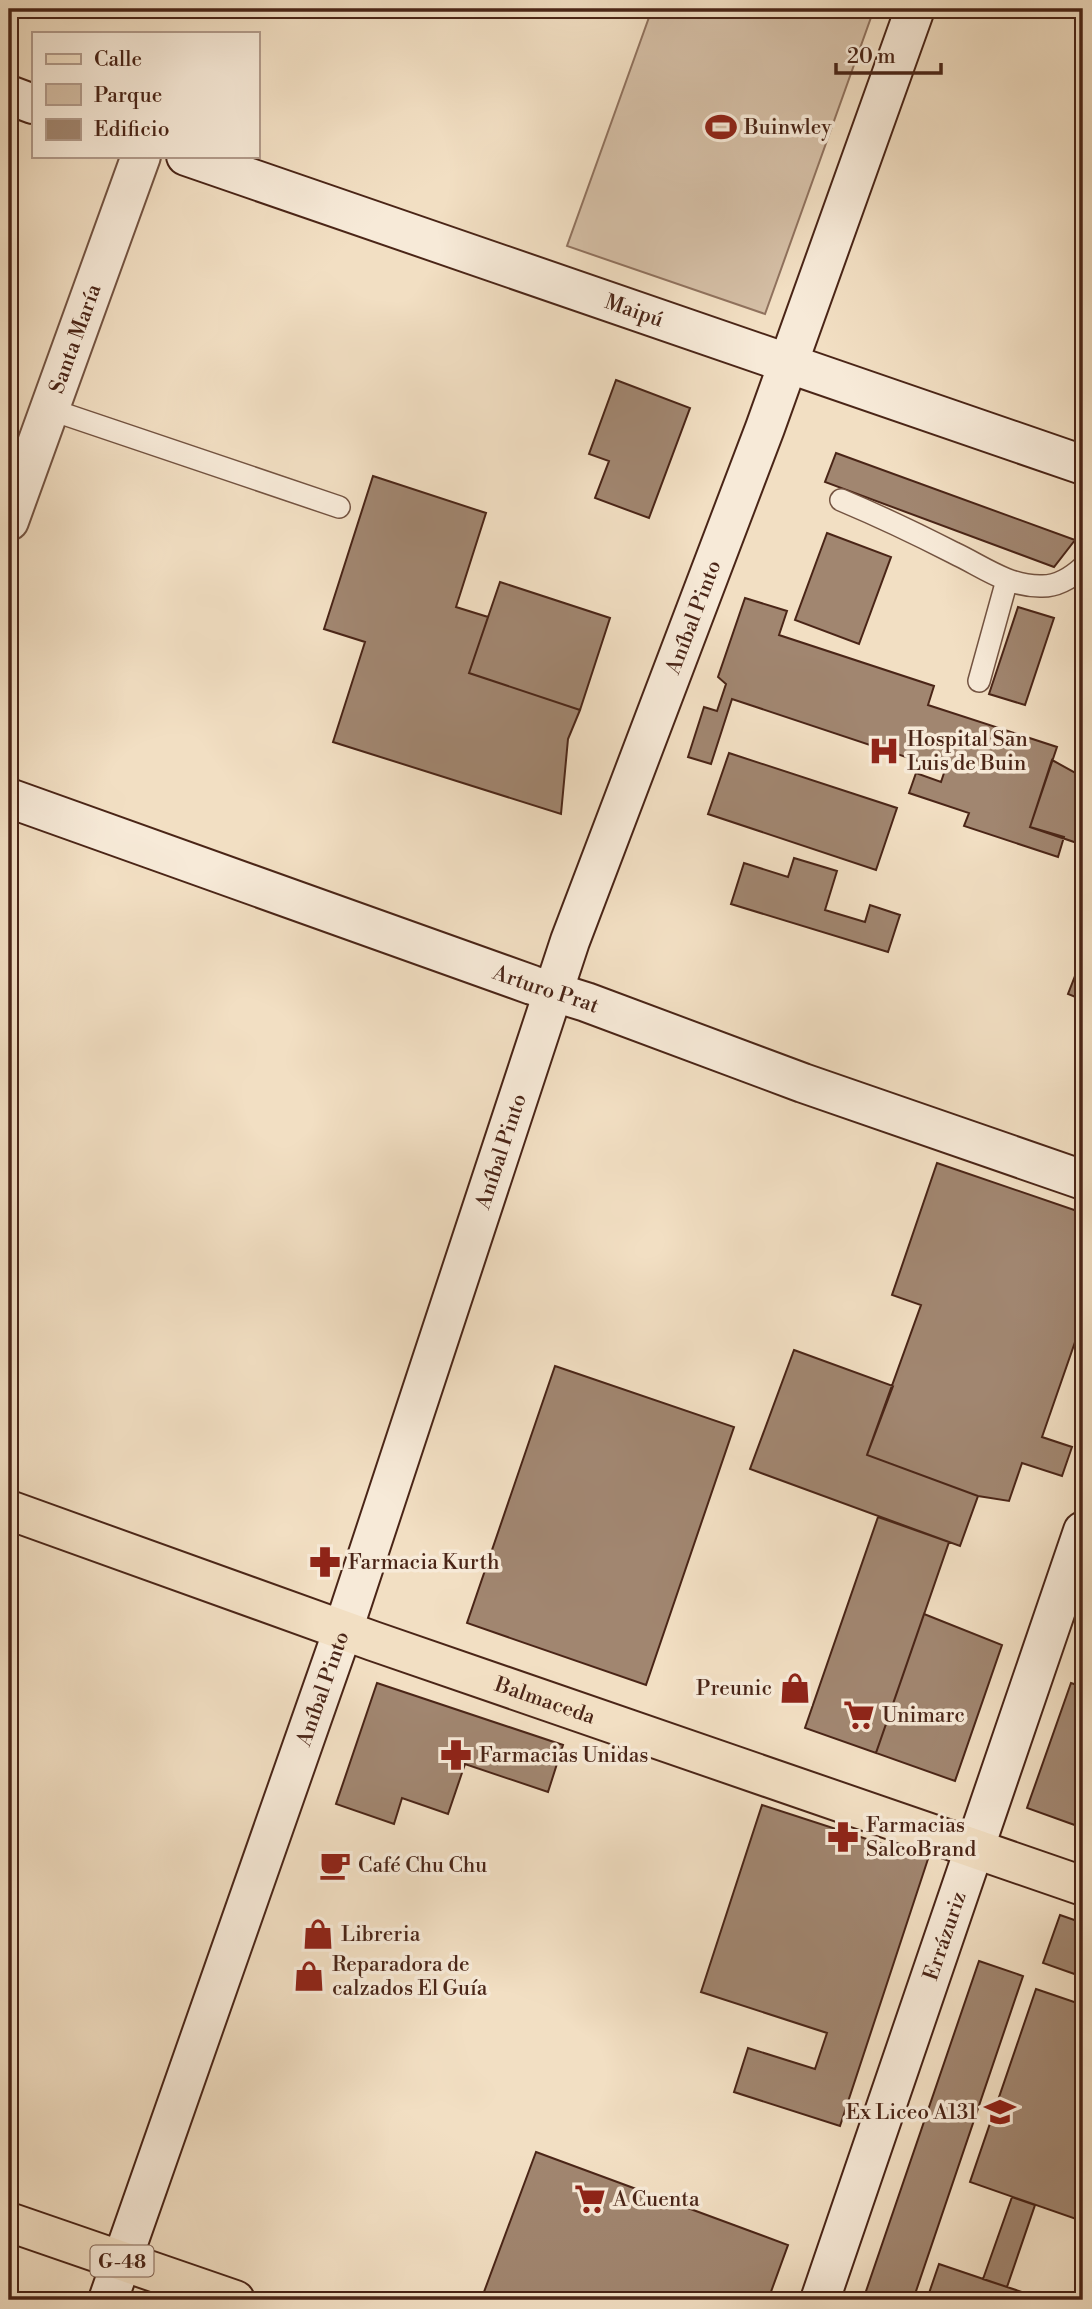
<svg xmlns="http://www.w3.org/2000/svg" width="1092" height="2309" viewBox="0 0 1092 2309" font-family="'Libre Bodoni',serif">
  <rect width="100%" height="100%" fill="#f2dfc3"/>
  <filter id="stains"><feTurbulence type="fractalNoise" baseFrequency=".00286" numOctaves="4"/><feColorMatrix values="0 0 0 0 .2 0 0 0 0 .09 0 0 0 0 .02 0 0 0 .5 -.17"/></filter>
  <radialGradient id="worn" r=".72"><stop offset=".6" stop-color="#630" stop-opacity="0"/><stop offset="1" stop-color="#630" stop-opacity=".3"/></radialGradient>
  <!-- green -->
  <path fill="#d5bfa6" stroke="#90725e" stroke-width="2" d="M652,9H874L765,314L567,246Z"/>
  <!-- building -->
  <path fill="#a18670" stroke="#4a2517" stroke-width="2" d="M616,380L690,408L649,518L595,498L609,461L589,454Z
    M836,453L1075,540L1054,567L825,482Z
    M373,476L486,513L456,607L488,617L469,673L580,710L568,739L561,814L333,742L365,642L324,629Z
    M827,533L891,557L859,644L795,620Z
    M500,582L610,618L580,710L469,673Z
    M745,598L787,611L779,635L934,686L928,705L1057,747L1030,827L1064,837L1058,857L964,826L969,813L909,793L916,773L941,782L945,770L732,699L711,764L688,757L704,707L717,711L726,684L718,677Z
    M1018,607L1054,618L1025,705L989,694Z
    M729,753L897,808L876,870L708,814Z
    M1052,760L1083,777V845L1030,827Z
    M794,858L837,871L825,910L865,922L870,905L900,915L888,952L731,904L744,863L788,877Z
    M1075,976L1083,979V1000L1068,994Z
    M937,1163L1083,1213V1319L1042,1437L1072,1447L1062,1476L1022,1463L1009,1501L978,1496L867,1455L921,1305L892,1295Z
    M794,1350L893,1386L867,1455L978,1496L960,1546L750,1469Z
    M555,1366L734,1427L646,1685L467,1623Z
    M878,1517L949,1542L876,1753L805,1728Z
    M924,1614L1002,1645L955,1781L876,1753Z
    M377,1683L563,1745L548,1792L465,1764L448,1814L402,1798L394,1824L336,1804Z
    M1071,1683L1083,1687V1828L1027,1808Z
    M762,1805L928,1859L840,2126L734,2092L748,2048L815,2069L827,2033L701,1992Z
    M1060,1915L1083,1923V1977L1043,1963Z
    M979,1961L1023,1976L913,2300H863Z
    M1036,1989L1083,2005V2206L1079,2220L970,2182Z
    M536,2152L788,2245L768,2300H481Z
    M1012,2197L1035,2205L1007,2287L983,2279Z
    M939,2264L1007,2287L1046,2300H929L927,2299Z"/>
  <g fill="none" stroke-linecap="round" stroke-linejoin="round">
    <defs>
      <path id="lane" d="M49,409L339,507
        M841,500C879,516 917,534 954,553C982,566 1007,586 1040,586C1056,587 1071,578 1083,567
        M979,681L1007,580"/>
      <g id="street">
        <path id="s1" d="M9,521L141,156"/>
      </g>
      <g id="secondary">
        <path d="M9,95L33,104"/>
        <path id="s2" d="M186,156L1083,465"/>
        <path id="s3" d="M9,798L532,985L586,1002L803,1083L1083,1180"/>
        <path id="s4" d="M108,2300L343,1630L570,941L765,428L915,9"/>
        <path id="s5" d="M820,2300L1083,1531"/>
      </g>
      <g id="primary">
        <path id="s6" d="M9,1510L373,1641L1083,1886"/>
        <path d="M9,2222L235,2300"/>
      </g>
    </defs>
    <!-- lane casing -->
    <use href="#lane" stroke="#745442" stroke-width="24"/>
    <!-- street casing -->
    <use href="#street" stroke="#745442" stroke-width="42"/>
    <!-- secondary casing -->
    <use href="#secondary" stroke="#4a2517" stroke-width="42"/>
    <!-- primary casing -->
    <use href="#primary" stroke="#4a2517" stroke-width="42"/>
    <!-- lane -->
    <use href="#lane" stroke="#f7ead8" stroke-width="21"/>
    <!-- street -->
    <use href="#street" stroke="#f7ead8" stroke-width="38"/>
    <!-- secondary -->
    <use href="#secondary" stroke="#f7ead8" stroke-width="38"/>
    <!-- primary -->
    <use href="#primary" stroke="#f2dfc3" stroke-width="38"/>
  </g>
  <!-- icons -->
  <defs>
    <symbol id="stadium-bare" viewBox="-9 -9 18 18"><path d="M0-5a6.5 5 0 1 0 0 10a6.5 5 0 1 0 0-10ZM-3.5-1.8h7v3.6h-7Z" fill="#8f2418" stroke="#f7ead8" stroke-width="2.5" paint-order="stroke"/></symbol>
    <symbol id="hospital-bare" viewBox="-9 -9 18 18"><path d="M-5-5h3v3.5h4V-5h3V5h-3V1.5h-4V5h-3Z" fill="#8f2418" stroke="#f7ead8" stroke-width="2.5" paint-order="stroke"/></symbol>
    <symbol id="pharmacy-bare" viewBox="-9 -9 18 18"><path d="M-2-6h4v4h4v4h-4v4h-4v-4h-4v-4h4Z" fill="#8f2418" stroke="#f7ead8" stroke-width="2.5" paint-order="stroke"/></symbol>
    <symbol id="shop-bare" viewBox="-9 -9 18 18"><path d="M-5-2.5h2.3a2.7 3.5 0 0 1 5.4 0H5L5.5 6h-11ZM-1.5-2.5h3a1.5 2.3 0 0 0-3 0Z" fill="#8f2418" stroke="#f7ead8" stroke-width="2.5" paint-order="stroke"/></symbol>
    <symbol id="supermarket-bare" viewBox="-9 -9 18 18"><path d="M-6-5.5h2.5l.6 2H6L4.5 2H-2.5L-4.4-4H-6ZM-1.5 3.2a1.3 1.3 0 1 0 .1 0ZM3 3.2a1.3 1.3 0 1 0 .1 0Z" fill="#8f2418" stroke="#f7ead8" stroke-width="2.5" paint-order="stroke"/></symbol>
    <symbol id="cafe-bare" viewBox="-9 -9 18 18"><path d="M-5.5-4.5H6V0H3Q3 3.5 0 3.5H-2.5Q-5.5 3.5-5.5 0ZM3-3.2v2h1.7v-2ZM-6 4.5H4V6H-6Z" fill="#8f2418" stroke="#f7ead8" stroke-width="2.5" paint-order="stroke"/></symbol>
    <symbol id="school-bare" viewBox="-9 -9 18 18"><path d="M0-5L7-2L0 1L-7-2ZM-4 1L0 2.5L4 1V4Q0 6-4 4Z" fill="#8f2418" stroke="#f7ead8" stroke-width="2.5" paint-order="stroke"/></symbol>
  </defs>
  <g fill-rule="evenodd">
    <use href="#stadium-bare" x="699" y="105" width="44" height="44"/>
    <use href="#hospital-bare" x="862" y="729" width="44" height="44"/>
    <use href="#pharmacy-bare" x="303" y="1540" width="44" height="44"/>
    <use href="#shop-bare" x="773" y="1666" width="44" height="44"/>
    <use href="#supermarket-bare" x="837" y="1693" width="44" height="44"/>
    <use href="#pharmacy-bare" x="434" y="1733" width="44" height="44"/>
    <use href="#pharmacy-bare" x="821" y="1815" width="44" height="44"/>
    <use href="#cafe-bare" x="313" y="1843" width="44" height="44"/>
    <use href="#shop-bare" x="296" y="1912" width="44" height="44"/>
    <use href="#shop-bare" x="287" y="1954" width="44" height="44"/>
    <use href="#school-bare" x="978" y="2090" width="44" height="44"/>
    <use href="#supermarket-bare" x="568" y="2177" width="44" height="44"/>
  </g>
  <g text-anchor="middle" stroke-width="7" stroke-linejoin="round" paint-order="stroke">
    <!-- shield labels -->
    <rect fill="#f7ead8" stroke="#7e6051" stroke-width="2" x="90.5" y="2245.5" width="63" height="31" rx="5"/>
    <g font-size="19" font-weight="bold" fill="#4a2517">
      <text x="122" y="2268">G-48</text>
    </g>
    <!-- poi labels -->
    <g font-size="21" fill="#4a2517" stroke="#f7ead8" text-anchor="start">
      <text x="744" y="134">Buinwley</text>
      <text x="907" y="746">Hospital San<tspan x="907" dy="24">Luis de Buin</tspan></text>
      <text x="348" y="1569">Farmacia Kurth</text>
      <text x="772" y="1695" text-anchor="end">Preunic</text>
      <text x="882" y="1722">Unimarc</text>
      <text x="479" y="1762">Farmacias Unidas</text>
      <text x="866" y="1832">Farmacias<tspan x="866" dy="24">SalcoBrand</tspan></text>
      <text x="358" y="1872">Café Chu Chu</text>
      <text x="341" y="1941">Libreria</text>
      <text x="332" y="1971">Reparadora de<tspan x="332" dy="24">calzados El Guía</tspan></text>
      <text x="977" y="2119" text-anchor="end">Ex Liceo A131</text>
      <text x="613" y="2206">A Cuenta</text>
    </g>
    <!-- street labels -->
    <g font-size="21" fill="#4a2517" stroke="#f7ead8">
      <text dy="7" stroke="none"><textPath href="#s2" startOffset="474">Maipú</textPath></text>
      <text dy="7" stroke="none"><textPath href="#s1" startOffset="194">Santa María</textPath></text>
      <text dy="7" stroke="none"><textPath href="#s4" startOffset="1782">Aníbal Pinto</textPath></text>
      <text dy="7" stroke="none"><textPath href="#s3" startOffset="570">Arturo Prat</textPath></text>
      <text dy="7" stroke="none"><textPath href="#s4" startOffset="1214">Aníbal Pinto</textPath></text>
      <text dy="7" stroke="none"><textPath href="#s4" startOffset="648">Aníbal Pinto</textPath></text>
      <text dy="7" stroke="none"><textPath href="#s6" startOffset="569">Balmaceda</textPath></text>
      <text dy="7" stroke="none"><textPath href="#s5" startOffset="385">Errázuriz</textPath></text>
    </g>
  </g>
  <!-- margin -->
  <rect width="1092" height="2309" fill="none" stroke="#f2dfc3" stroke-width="35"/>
  <rect x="10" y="10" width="1071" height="2288" fill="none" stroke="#4a2517" stroke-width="3.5"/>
  <rect x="18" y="18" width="1057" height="2274" fill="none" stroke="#4a2517" stroke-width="2"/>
  <!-- legend -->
  <rect x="32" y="32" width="228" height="126" fill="#f7ead8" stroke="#b29b8b" stroke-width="2"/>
  <rect x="46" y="54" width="35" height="10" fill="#f2dfc3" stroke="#b29b8b" stroke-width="2"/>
  <text x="94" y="66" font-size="21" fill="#4a2517">Calle</text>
  <rect x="46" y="84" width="35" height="21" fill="#d5bfa6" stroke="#b29b8b" stroke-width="2"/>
  <text x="94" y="102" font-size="21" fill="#4a2517">Parque</text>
  <rect x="46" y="119" width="35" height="21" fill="#a18670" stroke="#b29b8b" stroke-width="2"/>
  <text x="94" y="136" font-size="21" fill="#4a2517">Edificio</text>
  <!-- scale -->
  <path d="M836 63v10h105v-10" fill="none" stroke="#4a2517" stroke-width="3.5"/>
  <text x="847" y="63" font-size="21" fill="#4a2517" stroke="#f7ead8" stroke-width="5" paint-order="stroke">20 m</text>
  <rect width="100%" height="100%" filter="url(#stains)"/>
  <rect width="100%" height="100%" fill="url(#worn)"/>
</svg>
